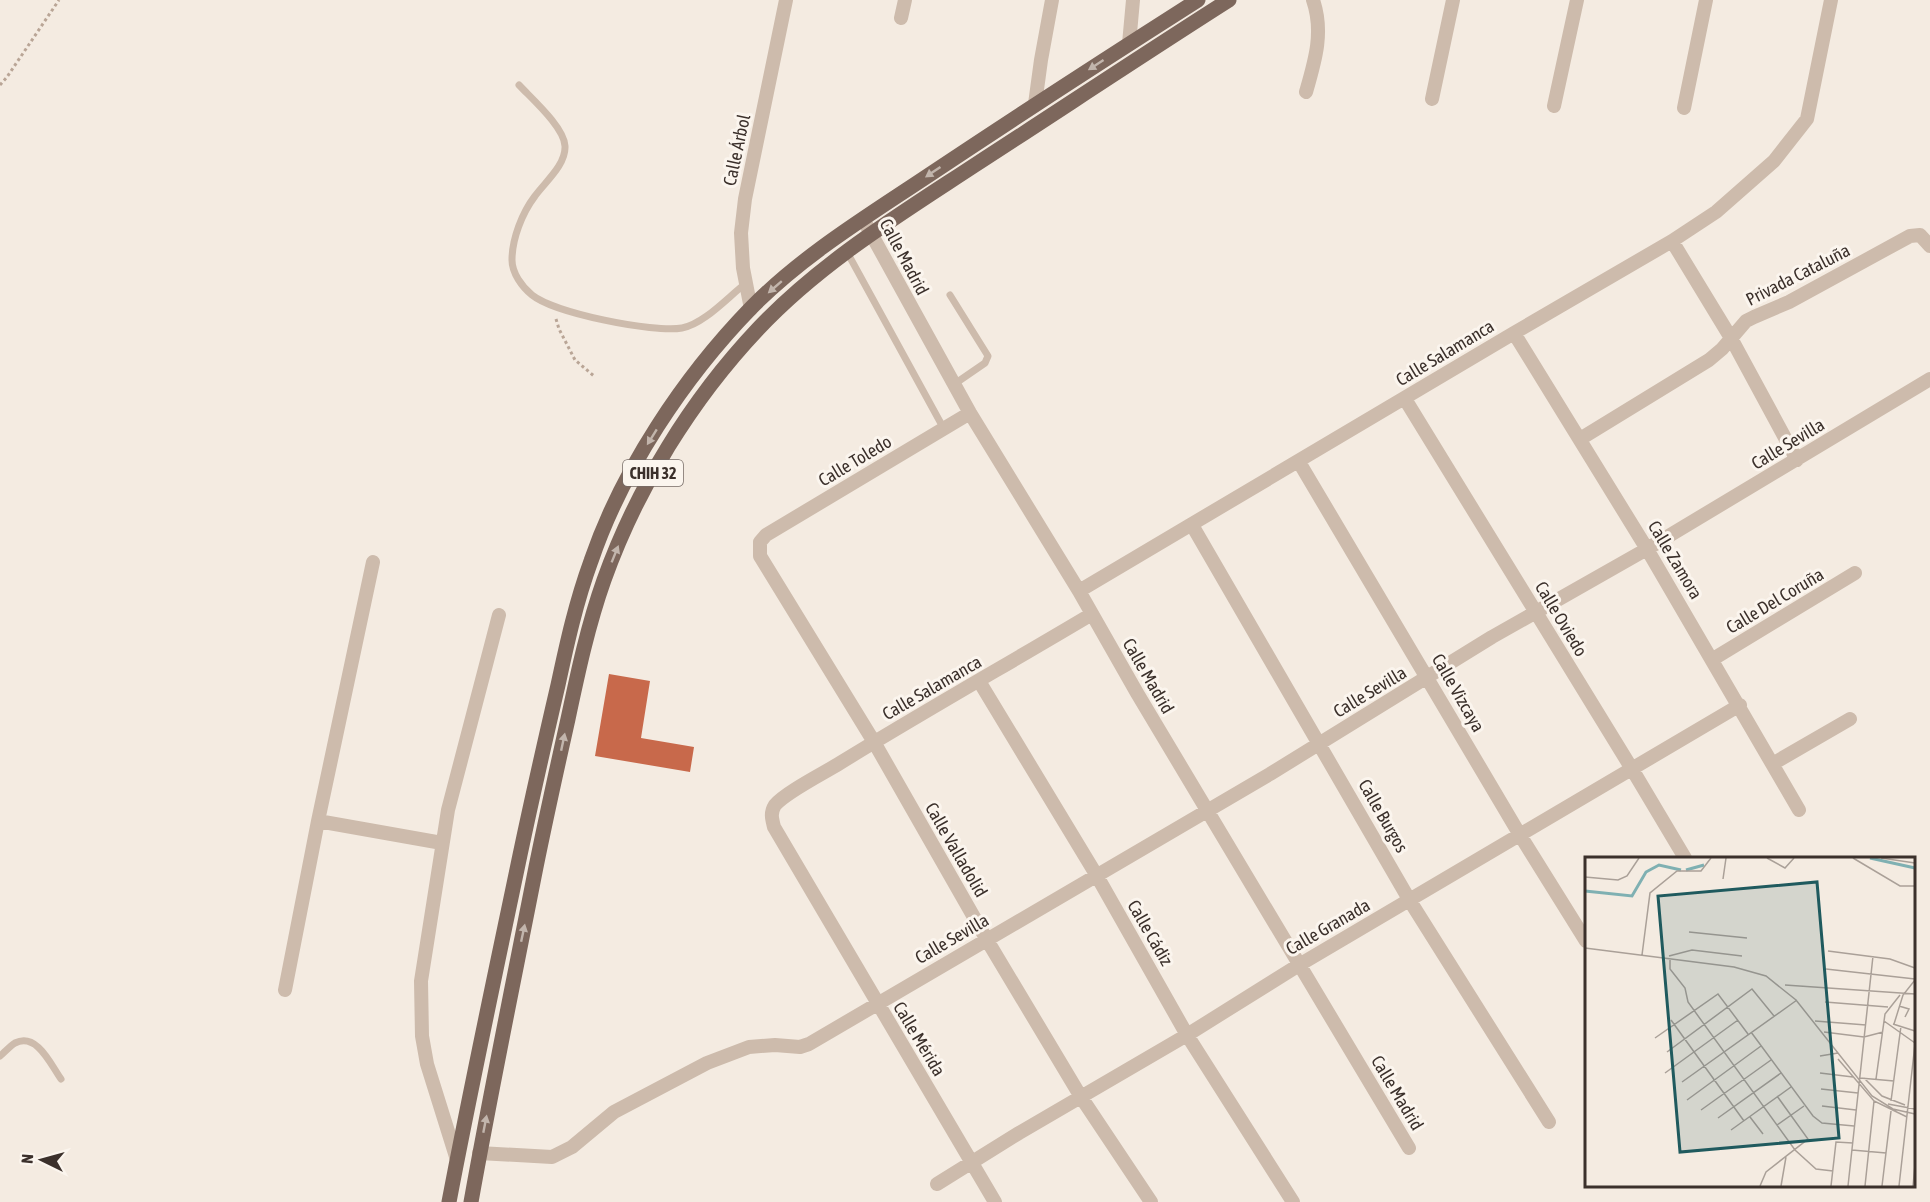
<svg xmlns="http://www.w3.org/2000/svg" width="1930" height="1202" viewBox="0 0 1930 1202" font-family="'Asap Condensed',sans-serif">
  <rect width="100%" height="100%" fill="#f4ebe1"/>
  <!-- building -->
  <path fill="#c8694b" d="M609,674L650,681L641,738L694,747L690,772L595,756Z"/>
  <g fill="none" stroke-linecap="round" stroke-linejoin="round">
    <!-- path -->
    <path stroke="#b9a596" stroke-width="3" stroke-dasharray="3 3" stroke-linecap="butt" d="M0,85L7,77L59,0
      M556,319L559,329L575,360L594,376"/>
    <!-- lane -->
    <path stroke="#cdbbac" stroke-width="7" d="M519,85C532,99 564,127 565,146C566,165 545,182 535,196C522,213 512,239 512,260C512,273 522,287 532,295C554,313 653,333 682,328C704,324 728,297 745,284
      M847,252L944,429
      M950,295L988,356L985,363L953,385
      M0,1056C5,1052 10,1046 15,1043C37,1032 51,1065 61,1079"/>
    <!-- street -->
    <path stroke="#cdbbac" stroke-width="14" d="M901,18L905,0
      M1129,44L1133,0
      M1306,92C1315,61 1324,32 1313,0
      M1432,99L1453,0
      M1035,104L1041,60L1052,0
      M1554,106L1577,0
      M1684,108L1706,0
      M863,219L970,413L1079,591L1137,693L1409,1148
      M1672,241L1731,338L1797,460
      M751,309L743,268L741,233L745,199L786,0
      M1514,333L1647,549L1799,810
      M1405,399L1632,769L1685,858
      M970,413L766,535L760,542V556L874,742L987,940L1081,1097L1151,1202
      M1580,439L1709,360L1722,349L1746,321L1754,317L1789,302L1910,236L1920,235L1930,246
      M1299,462L1520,835L1586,941
      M1192,525L1410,901L1549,1122
      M1079,591L1514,333L1672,241L1716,212L1774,161L1807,119L1831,0
      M1713,659L1855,573
      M979,681L1097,876L1187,1035L1293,1202
      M1774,763L1850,719
      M318,821L442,843
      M285,990L318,821L373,562
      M479,1153L552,1157L572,1147L614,1112L707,1063L749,1047L775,1045L800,1047L809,1044L1270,774L1492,637L1647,549L1930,379
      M457,1160L427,1064L422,1036L421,981L448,810L499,615
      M937,1184L1019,1133L1187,1035L1299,965L1740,705
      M995,1202L774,827C772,819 770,813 775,805C786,792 824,773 840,763C923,712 1008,664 1092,614"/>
    <!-- primary -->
    <path stroke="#7d675c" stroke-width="15" d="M449,1202C471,1086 496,970 520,855C532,798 545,741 558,685C567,643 576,602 591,561C622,470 684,377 751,308C802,256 866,217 926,177C1016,117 1107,58 1198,0
      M471,1202C491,1090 514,979 536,867C546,818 557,768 568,719C578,672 588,625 604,580C637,488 691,400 758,329C820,263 899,215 975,165C1060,110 1144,54 1229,0"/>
  </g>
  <!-- one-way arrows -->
  <defs><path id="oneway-solid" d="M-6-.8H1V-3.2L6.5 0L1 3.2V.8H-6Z" transform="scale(1.5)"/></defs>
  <g fill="#c2b5ac">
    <use href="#oneway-solid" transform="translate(1096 65) rotate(147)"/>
    <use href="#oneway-solid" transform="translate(933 172) rotate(146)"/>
    <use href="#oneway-solid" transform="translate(775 287) rotate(139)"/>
    <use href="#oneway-solid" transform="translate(652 437) rotate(122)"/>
    <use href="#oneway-solid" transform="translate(615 554) rotate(-68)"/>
    <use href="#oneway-solid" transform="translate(563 742) rotate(-78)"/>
    <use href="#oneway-solid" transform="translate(523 933) rotate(-78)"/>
    <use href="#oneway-solid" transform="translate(485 1124) rotate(-79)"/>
  </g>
  <g text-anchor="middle" stroke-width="6" stroke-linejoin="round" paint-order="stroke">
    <!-- shield labels -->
    <rect fill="#fbf5ee" stroke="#756b66" stroke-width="1.5" x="623" y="460" width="60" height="26" rx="4.5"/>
    <g font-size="16" font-weight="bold" fill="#3b302b">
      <text x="653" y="479">CHIH 32</text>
    </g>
    <!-- street labels -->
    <g font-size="18" fill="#3b302b" stroke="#fbf5ee">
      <text transform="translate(737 150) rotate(-78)" y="6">Calle Árbol</text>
      <text transform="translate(904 257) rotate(62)" y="6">Calle Madrid</text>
      <text transform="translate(1798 275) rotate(-27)" y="6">Privada Cataluña</text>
      <text transform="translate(1445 353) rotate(-31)" y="6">Calle Salamanca</text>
      <text transform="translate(1788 444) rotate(-31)" y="6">Calle Sevilla</text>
      <text transform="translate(855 461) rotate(-31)" y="6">Calle Toledo</text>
      <text transform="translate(1675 560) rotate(59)" y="6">Calle Zamora</text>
      <text transform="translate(1775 601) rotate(-31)" y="6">Calle Del Coruña</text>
      <text transform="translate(1561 619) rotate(59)" y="6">Calle Oviedo</text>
      <text transform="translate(1148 676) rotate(60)" y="6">Calle Madrid</text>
      <text transform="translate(932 688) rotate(-30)" y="6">Calle Salamanca</text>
      <text transform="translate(1370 692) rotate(-31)" y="6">Calle Sevilla</text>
      <text transform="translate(1458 693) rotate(60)" y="6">Calle Vizcaya</text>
      <text transform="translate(1383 816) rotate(60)" y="6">Calle Burgos</text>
      <text transform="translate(956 850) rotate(60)" y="6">Calle Valladolid</text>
      <text transform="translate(1328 927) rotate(-30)" y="6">Calle Granada</text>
      <text transform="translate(1150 933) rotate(60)" y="6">Calle Cádiz</text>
      <text transform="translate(952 939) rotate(-30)" y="6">Calle Sevilla</text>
      <text transform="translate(919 1039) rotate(59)" y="6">Calle Mérida</text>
      <text transform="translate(1397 1093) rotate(59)" y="6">Calle Madrid</text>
    </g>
  </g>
  <!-- overview -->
  <g transform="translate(1585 857)">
    <rect width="330" height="330" fill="#f4ebe1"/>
    <path fill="none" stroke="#7fb0b2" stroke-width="3" d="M285,1L330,11M101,13L119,8M0,34L47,39L61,15L74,8L96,13"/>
    <path fill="none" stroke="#aaa098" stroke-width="1.5" d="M182,1L200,11L209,1M268,1L315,29H330M296,1L330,6M0,20L33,23L42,19L54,1M138,22L141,1M104,75L162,81M0,91L149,110L181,119L211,143L287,239L308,252L330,257M243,94L305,102L330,111M57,98L65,36L92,14H116L126,1M84,99L107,93L157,99M85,102V112L100,131L103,145L210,293L231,312L248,314M241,112L330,122M200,128L330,137M240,145L303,150M314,149L324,152L320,160M86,163L159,264M230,164L281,168M299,164L330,186M308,167L330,174M309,167L318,138L330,123M166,175L228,259L237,266L269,269M239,175L279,180L298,175M70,181L133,137L163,177M82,195L167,132L189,159M235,199L253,196M253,202L289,244L322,260M80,216L153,163M235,216L268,220M275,221L309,224M279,221L297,239L320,248M291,222L300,157L315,138M97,225L212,143M236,232L273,236M102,243L176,189M306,244L316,169M303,247L330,252M237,249L271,253M116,253L186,203M165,260L178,277M133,261L196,216M192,268L219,249M146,273L206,230M267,293L301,296M175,329L181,315L223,282L192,239M196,329L201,300M246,329L251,285L268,286M263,329L288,99M280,329L289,244M297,329L306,254M314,329L330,187M328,329L330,308"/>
    <path fill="#1f5a5e" fill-opacity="0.15" stroke="#1f5a5e" stroke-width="3" d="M232,25L254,281L95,295L73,39Z"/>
    <rect width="330" height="330" fill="none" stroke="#3b302b" stroke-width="3"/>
  </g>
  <!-- north arrow -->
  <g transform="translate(42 1160) rotate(275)" stroke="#fbf5ee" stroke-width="4.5" paint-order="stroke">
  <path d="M0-4.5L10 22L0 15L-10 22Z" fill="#3b302b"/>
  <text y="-9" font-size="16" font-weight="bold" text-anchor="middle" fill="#3b302b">N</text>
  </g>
</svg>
